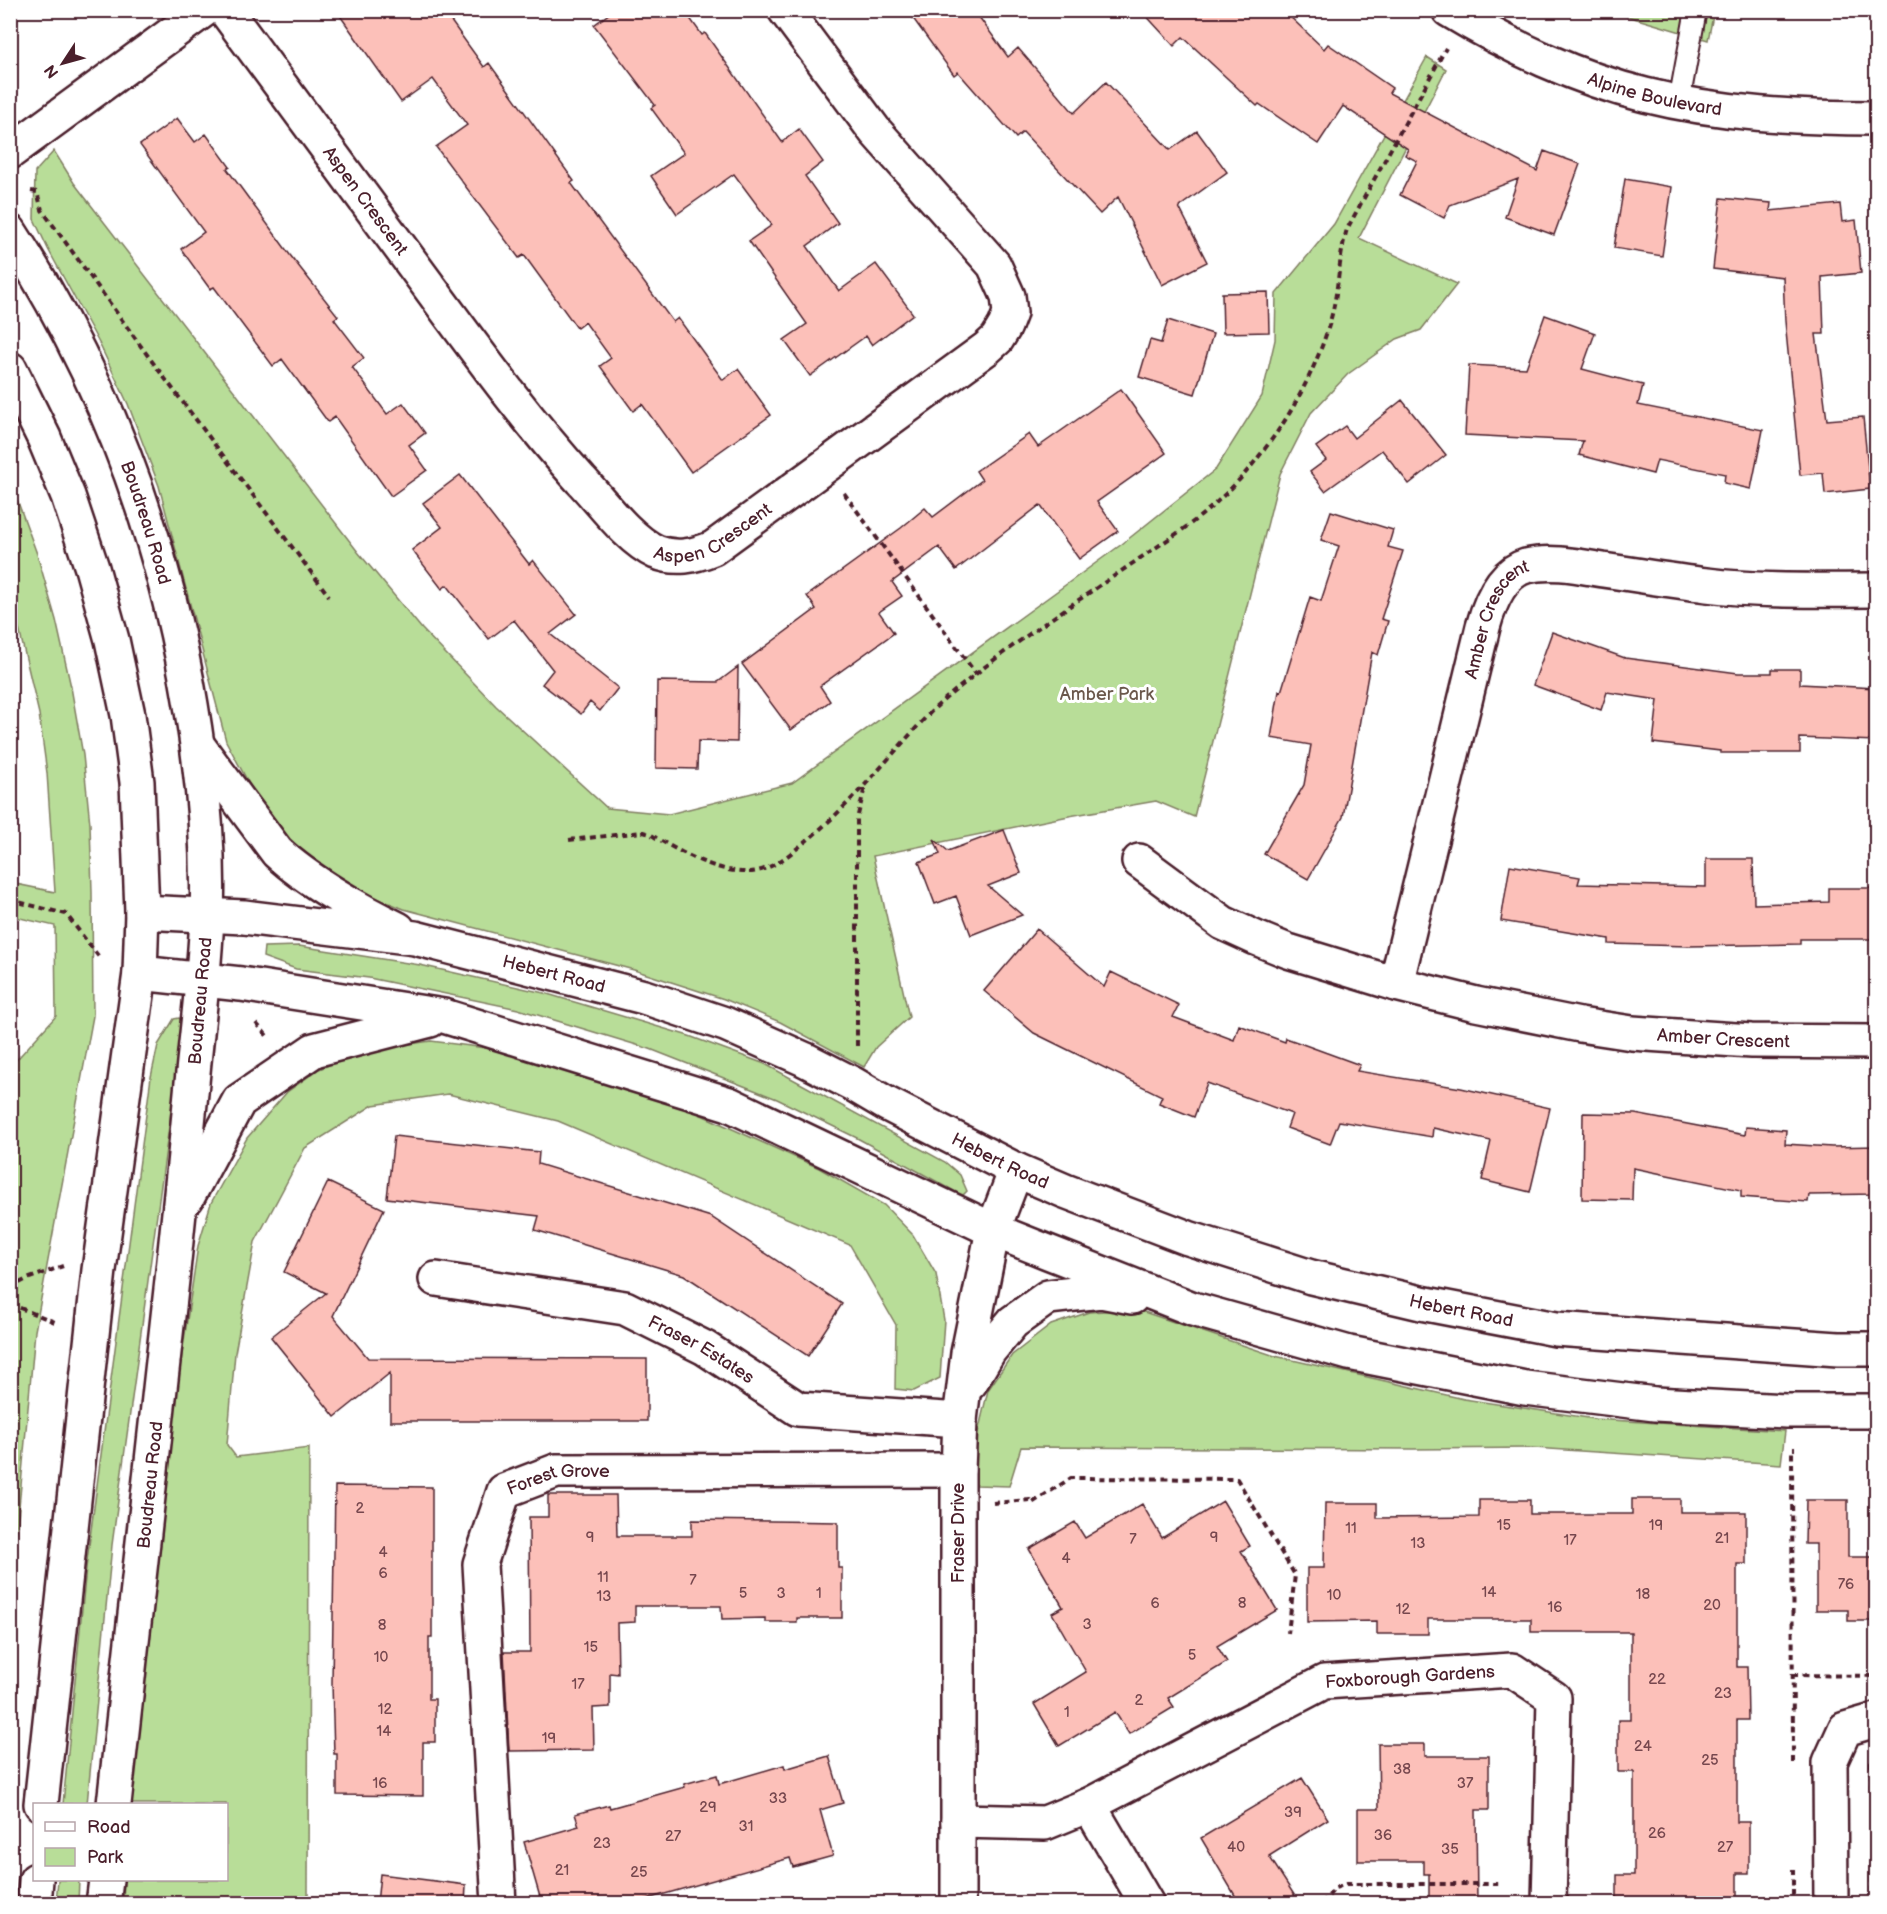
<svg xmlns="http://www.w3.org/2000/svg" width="1887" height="1914" viewBox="0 0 1887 1914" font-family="'Balsamiq Sans',sans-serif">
  <rect width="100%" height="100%" fill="#fff"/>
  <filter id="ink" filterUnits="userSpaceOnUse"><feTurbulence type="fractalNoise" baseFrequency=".0167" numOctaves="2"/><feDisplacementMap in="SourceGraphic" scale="12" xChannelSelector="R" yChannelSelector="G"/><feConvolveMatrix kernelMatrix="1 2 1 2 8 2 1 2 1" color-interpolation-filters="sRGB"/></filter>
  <g filter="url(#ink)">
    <!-- green -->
    <path fill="#b8dd98" stroke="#817e62" stroke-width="1.5" d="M1610,11H1714L1708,40Z
      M1427,57L1446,69L1359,238L1457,284L1421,330L1397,339L1348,374L1311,413L1280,474L1194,817L1156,801L1069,816L873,856L909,1017L876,1047L864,1067L780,1022L724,999L634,970L404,909L357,890L298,848L276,825L254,793L226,741L159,486L128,404L99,343L48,249L34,219L35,172L54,151L74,183L358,552L422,629L496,706L607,808L669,814L792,783L1122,544L1216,469L1262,396L1275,340L1276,294L1334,224Z
      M11,483L37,554L56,620L71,687L83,755L90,824L92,892L93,1016L35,1331L11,1595V1066L56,1016L55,926L11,916V883L55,892L47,773L39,714L11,595Z
      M299,946L420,965L544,993L689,1036L765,1064L945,1162L960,1175L967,1191L963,1195L956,1192L857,1138L777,1099L650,1049L518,1009L369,978L296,969L263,957L264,947Z
      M179,1018L182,1021V1031L112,1545L87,1804H63L86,1568L151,1077L158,1045L174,1019Z
      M431,1041L486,1048L581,1073L686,1108L819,1168L884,1205L913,1235L936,1274L944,1320L940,1378L914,1391L895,1389L896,1325L850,1245L558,1121L448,1094L373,1105L305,1148L255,1242L235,1353L227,1445L236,1457L309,1448L308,1903L123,1904L124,1880H226V1804H129L169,1442L198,1246L211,1203L247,1138L287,1092L319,1069L367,1050Z
      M1135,1309L1275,1356L1464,1399L1595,1419L1785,1431L1781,1464L1534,1448L1413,1449L1021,1447L1009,1486L976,1485V1441L988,1390L1012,1355L1051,1325L1089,1312Z
      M58,1880H79L78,1903H56Z"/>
    <!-- building -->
    <path fill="#fcc0b9" stroke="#4a1f2b" stroke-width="1.5" d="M336,10H443L484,67L489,63L574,181L571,183L673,322L678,318L723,380L738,369L771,415L691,472L642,404L633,411L600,366L611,358L585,322L577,328L524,255L519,258L436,147L467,125L433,79L401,102Z
      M614,10H684L702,35L705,33L782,142L799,129L823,162L805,176L838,223L807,246L839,291L876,264L913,314L872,345L866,336L810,376L784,340L807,324L749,241L772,225L734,174L677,214L651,176L684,153L651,108L655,105L594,25Z
      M907,10H974L1008,57L1018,48L1074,113L1106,82L1170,150L1197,131L1227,172L1179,207L1207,262L1162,285L1118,197L1100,214L1023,132L1016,138L958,72L954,75Z
      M1141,10H1283L1324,49L1328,44L1392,88L1389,93L1537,171L1544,151L1580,164L1554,235L1505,217L1518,179L1450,205L1444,218L1400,195L1417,161L1405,155L1408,149L1343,106L1318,144L1259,104L1257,106L1183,37L1174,46Z
      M177,118L195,142L206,134L230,167L227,169L290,255L338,316L334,319L364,358L352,367L387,414L403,403L425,433L409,445L427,470L391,496L335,417L328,422L282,359L273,366L214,287L210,289L181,249L204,232L140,145Z
      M1625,179L1672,187L1662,256L1614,248Z
      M1721,198L1771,203L1770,211L1840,204L1842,222L1856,220L1861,273L1822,277L1824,334H1816L1827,420L1863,417L1870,489L1825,494L1823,473L1800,475L1785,321L1783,277L1713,269Z
      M1268,292L1269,332L1223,333L1222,293Z
      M1545,315L1595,333L1582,369L1643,385L1638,405L1763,430L1751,489L1724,483L1725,474L1657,460L1653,474L1579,455L1583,441L1465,435L1469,365L1526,368Z
      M1168,320L1213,334L1195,394L1139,377L1150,340L1161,343Z
      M1121,389L1166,453L1097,502L1118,531L1079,559L1040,505L956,570L939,547L892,582L902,596L879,612L894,633L820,686L830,701L791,730L742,664L816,609L807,596L901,528L925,508L933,517L982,480L976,471L1029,434L1038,447Z
      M1402,400L1446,455L1409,484L1382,450L1325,491L1310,472L1326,460L1316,447L1345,426L1354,438Z
      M460,475L529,564L533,560L576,614L550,634L618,688L600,711L590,702L581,714L542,684L553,670L514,620L489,639L447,585L442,589L412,550L442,527L423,503Z
      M1331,511L1393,530L1388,547L1403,551L1381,619L1388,621L1378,655L1372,652L1343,817L1308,879L1264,854L1304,785L1311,745L1271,738L1279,691L1281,692L1310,597L1321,601L1339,546L1321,540Z
      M1552,632L1625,658L1738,673H1772V669H1800V684L1876,688V741L1800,738V753H1720V751L1653,743L1658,700L1607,692L1601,710L1533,685Z
      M738,667L737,742L698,741L697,769L656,768L657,681L718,682Z
      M1004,830L1021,873L988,886L1022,915L971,935L956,896L935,904L919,862L940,854L934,839L948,851Z
      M1706,859H1753L1754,904L1829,902V888H1876V939H1800V944L1689,946L1609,944V939L1501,921L1510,865L1580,877L1578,884L1706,887Z
      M1037,929L1104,987L1111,972L1179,1005L1173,1017L1234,1040L1239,1025L1285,1042L1286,1038L1360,1065L1357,1071L1461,1088L1550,1108L1530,1192L1482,1180L1491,1141L1433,1128L1432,1137L1339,1121L1330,1144L1287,1128L1292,1114L1207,1083L1194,1117L1159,1103L1162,1096L1034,1033L984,991Z
      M1583,1113L1635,1114L1745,1135L1746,1127L1786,1130L1785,1144L1832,1147L1876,1146V1194L1809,1195L1808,1202L1741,1197V1190L1633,1168L1632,1200L1582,1199Z
      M394,1136L539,1152L538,1164L711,1217L842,1304L808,1356L684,1275L535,1230L539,1216L387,1198Z
      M328,1182L384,1209L333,1316L368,1358L647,1359V1421H390V1373L335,1417L271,1337L326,1293L284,1272Z
      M335,1486L432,1487V1637H429V1699H435V1742H423V1796L337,1795V1754H334L332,1683Z
      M548,1495H616L617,1536H692V1520L838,1522V1568H842V1618H797V1622H765V1618L722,1619L721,1606H635V1622L617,1623L618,1674L610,1673V1707L593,1708L594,1750L509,1751L504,1652H530L529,1517H548Z
      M1632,1499H1680V1512H1746V1564H1737V1667H1747L1748,1720H1737V1822H1749V1873H1737V1904H1617V1875H1634V1772H1618V1720H1631V1632H1531V1619H1428V1634H1377V1621L1307,1622V1568H1324L1325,1503H1377V1518L1479,1517V1500H1530V1514H1632Z
      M1806,1500H1848V1557H1876V1621H1848V1610H1816V1544H1805Z
      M1223,1501L1250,1546L1241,1551L1277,1610L1217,1646L1227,1662L1168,1698L1174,1707L1129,1734L1115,1712L1059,1746L1034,1704L1086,1672L1052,1613L1063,1607L1029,1549L1075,1522L1085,1538L1142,1504L1162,1538Z
      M1378,1744H1425V1756H1489V1810H1476L1477,1904H1429V1874H1424V1861H1358V1809H1379Z
      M829,1756L843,1803L820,1810L833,1856L793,1867L790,1858L630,1904H542L524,1842L579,1826L575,1814L609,1805L610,1808L685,1787L684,1784L717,1775L719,1784L784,1765L785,1769Z
      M1302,1778L1328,1819L1269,1856L1300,1904H1240L1201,1838Z
      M380,1874L466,1885L465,1904H377Z"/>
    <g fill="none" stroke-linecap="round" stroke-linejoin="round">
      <defs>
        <path id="lane" d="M1679,102L1696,10"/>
        <g id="street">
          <path id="s1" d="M225,10C291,99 356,188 422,277C473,346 523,416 581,480C602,502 628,539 656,552C676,560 694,556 713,548L987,348L997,339L1005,326L1010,313L1008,296L994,265L875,131L785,10"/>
          <path d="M10,152L204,10"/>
          <path id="s2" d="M1139,861L1223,923L1256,938L1288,951L1396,984L1476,1004L1580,1025L1632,1033L1751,1041L1876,1042"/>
          <path id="s3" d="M1396,984L1483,627C1489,605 1501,573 1526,566C1551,560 1579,566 1603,570C1638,575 1673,581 1707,585C1764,592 1820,590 1876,590"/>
          <path id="s4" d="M436,1279L625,1308L705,1348L798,1409L960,1420"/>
          <path d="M1089,1805L1147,1904"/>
          <path id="s5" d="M958,1821L1045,1823L1089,1805L1324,1682L1512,1670L1554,1698L1549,1904"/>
          <path id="s6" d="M499,1904L480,1564L504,1491L556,1471L958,1470"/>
          <path d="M1831,1904L1830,1762L1845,1729L1876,1720"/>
        </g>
        <g id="secondary">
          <path id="s7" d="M1449,10C1508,46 1579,79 1645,95C1721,114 1799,118 1876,118"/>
          <path id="s8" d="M10,232C99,369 158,522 187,682C201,759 210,838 207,916C205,965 199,1013 194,1062C187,1135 180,1207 172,1280C153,1455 134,1630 114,1804"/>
          <path d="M10,369L44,438L68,496L92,568L112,640L128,715L137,782L142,912L140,973L99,1270L41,1804"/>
          <path d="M199,747L277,852C308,881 359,910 398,929"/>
          <path id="s9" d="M142,912L244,917L415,938L644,997L725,1024L804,1059L853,1084L887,1104L1016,1170L1065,1191L1188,1238L1311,1277L1421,1303L1556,1329L1838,1349H1876"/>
          <path d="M140,973L241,984L444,1016L729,1104L993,1230L1048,1252L1193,1309L1349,1353L1525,1388L1655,1404L1786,1411H1876"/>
          <path d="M187,1198L239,1101L314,1050L430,1020"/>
          <path d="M970,1383L989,1351L1013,1322L1048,1297L1101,1291L1132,1297"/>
          <path d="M34,1904L36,1880"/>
          <path d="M103,1904L106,1880"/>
          <path d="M958,1904V1470L960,1420L968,1353L993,1230L1016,1170"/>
        </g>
      </defs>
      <!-- lane casing -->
      <use href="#lane" stroke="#4a1f2b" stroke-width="24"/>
      <!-- street casing -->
      <use href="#street" stroke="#4a1f2b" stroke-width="38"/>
      <!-- secondary casing -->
      <use href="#secondary" stroke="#4a1f2b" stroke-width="38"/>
      <!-- path -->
      <path stroke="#4a1f2b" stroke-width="4" stroke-dasharray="6 4.5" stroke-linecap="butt" d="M31,191L37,192L42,210L151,360L329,596
        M844,493L976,674
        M569,840L643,832L650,834C677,851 732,882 764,869C781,863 796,849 810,838C854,801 888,758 927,716C942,700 960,687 977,673C1028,633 1082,598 1136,561C1165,541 1197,522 1222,497C1242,479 1259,457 1275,435C1299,402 1324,350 1333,310C1339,283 1339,256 1347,229L1446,48
        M10,900L66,914L99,957
        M256,1023L269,1038
        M857,1046V819L865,787
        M10,1288L27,1279L63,1266
        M10,1304L55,1322
        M993,1503L1030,1500L1032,1503L1071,1478L1237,1479L1295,1575L1288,1633
        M1792,1675L1876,1676
        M1793,1763L1792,1449H1795
        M1793,1869V1904
        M1322,1904L1335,1888L1346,1884H1500
        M1872,1904L1871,1762L1876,1758"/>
      <!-- lane -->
      <use href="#lane" stroke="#fff" stroke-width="20"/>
      <!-- street -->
      <use href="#street" stroke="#fff" stroke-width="33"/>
      <!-- secondary -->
      <use href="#secondary" stroke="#fff" stroke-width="33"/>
    </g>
  </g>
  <g text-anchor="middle" stroke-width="6" stroke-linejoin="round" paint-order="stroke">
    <!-- number labels -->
    <g font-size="15" fill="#76474e">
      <text x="360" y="1513">2</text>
      <text x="1504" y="1530">15</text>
      <text x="1656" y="1530">19</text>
      <text x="1351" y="1533">11</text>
      <text x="590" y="1542">9</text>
      <text x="1214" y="1542">9</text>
      <text x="1722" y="1543">21</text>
      <text x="1133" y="1544">7</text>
      <text x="1570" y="1545">17</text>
      <text x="1418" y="1548">13</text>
      <text x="383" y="1557">4</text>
      <text x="1066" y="1563">4</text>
      <text x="383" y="1578">6</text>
      <text x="603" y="1582">11</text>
      <text x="693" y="1585">7</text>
      <text x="1846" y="1589">76</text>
      <text x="1489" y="1597">14</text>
      <text x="743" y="1598">5</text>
      <text x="781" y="1598">3</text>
      <text x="819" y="1598">1</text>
      <text x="1643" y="1599">18</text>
      <text x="1334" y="1600">10</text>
      <text x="604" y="1601">13</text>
      <text x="1155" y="1608">6</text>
      <text x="1242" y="1608">8</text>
      <text x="1712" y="1610">20</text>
      <text x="1555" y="1612">16</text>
      <text x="1403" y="1614">12</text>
      <text x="1087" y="1629">3</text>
      <text x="382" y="1630">8</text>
      <text x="591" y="1652">15</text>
      <text x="1192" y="1660">5</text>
      <text x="381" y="1662">10</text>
      <text x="1657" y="1684">22</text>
      <text x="578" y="1689">17</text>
      <text x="1723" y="1698">23</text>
      <text x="1139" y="1705">2</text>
      <text x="385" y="1714">12</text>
      <text x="1067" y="1717">1</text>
      <text x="384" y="1736">14</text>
      <text x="549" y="1743">19</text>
      <text x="1643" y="1751">24</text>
      <text x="1710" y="1765">25</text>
      <text x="1402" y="1774">38</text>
      <text x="380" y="1788">16</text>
      <text x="1465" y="1788">37</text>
      <text x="778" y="1803">33</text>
      <text x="708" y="1812">29</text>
      <text x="1293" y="1817">39</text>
      <text x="746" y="1831">31</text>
      <text x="1657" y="1838">26</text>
      <text x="1383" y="1840">36</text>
      <text x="673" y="1841">27</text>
      <text x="602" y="1848">23</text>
      <text x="1236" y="1852">40</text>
      <text x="1725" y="1852">27</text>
      <text x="1450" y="1854">35</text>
      <text x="562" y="1875">21</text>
      <text x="639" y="1877">25</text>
    </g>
    <!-- street labels -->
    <g font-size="18" fill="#4a1f2b" stroke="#fff">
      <text dy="6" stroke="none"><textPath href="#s7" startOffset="224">Alpine Boulevard</textPath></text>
      <text dy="6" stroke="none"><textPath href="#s1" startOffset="237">Aspen Crescent</textPath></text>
      <text dy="6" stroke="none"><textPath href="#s8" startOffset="322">Boudreau Road</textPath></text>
      <text dy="6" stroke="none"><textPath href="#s1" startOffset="758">Aspen Crescent</textPath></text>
      <text dy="6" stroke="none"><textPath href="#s3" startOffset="381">Amber Crescent</textPath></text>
      <text dy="6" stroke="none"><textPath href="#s9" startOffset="418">Hebert Road</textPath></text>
      <text transform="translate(200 1001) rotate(-85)" y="6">Boudreau Road</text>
      <text dy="6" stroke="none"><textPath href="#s2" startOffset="621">Amber Crescent</textPath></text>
      <text dy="6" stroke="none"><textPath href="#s9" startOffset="904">Hebert Road</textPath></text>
      <text dy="6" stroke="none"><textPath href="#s9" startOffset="1390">Hebert Road</textPath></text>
      <text dy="6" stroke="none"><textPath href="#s4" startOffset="278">Fraser Estates</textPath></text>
      <text dy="6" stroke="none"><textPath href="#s6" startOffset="474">Forest Grove</textPath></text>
      <text transform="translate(150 1485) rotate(-84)" y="6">Boudreau Road</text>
      <text transform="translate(958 1533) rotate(-90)" y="6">Fraser Drive</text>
      <text dy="6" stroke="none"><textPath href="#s5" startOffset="486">Foxborough Gardens</textPath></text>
    </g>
    <!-- park labels -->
    <g font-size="18" fill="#6b584c" stroke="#fff">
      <text x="1107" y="700">Amber Park</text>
    </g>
  </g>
  <!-- margin -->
  <rect width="1887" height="1914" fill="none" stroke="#fff" stroke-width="36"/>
  <rect x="18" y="18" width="1851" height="1878" fill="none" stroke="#4a1f2b" stroke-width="2" filter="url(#ink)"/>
  <!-- legend -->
  <rect x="33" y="1803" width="195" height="78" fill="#ffffff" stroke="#b7a5aa" stroke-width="1.5"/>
  <rect x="45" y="1822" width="30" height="9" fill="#ffffff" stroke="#b7a5aa" stroke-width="1.5"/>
  <text x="87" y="1833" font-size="18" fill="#4a1f2b">Road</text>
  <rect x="45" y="1848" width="30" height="18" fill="#b8dd98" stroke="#b7a5aa" stroke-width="1.5"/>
  <text x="87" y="1863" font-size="18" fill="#4a1f2b">Park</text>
  <!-- north arrow -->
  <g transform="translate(63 63) rotate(234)" stroke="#ffffff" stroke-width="4.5" paint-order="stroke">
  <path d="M0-4.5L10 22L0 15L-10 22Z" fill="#4a1f2b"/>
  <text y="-9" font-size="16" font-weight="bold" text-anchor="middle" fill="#4a1f2b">N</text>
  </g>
</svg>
